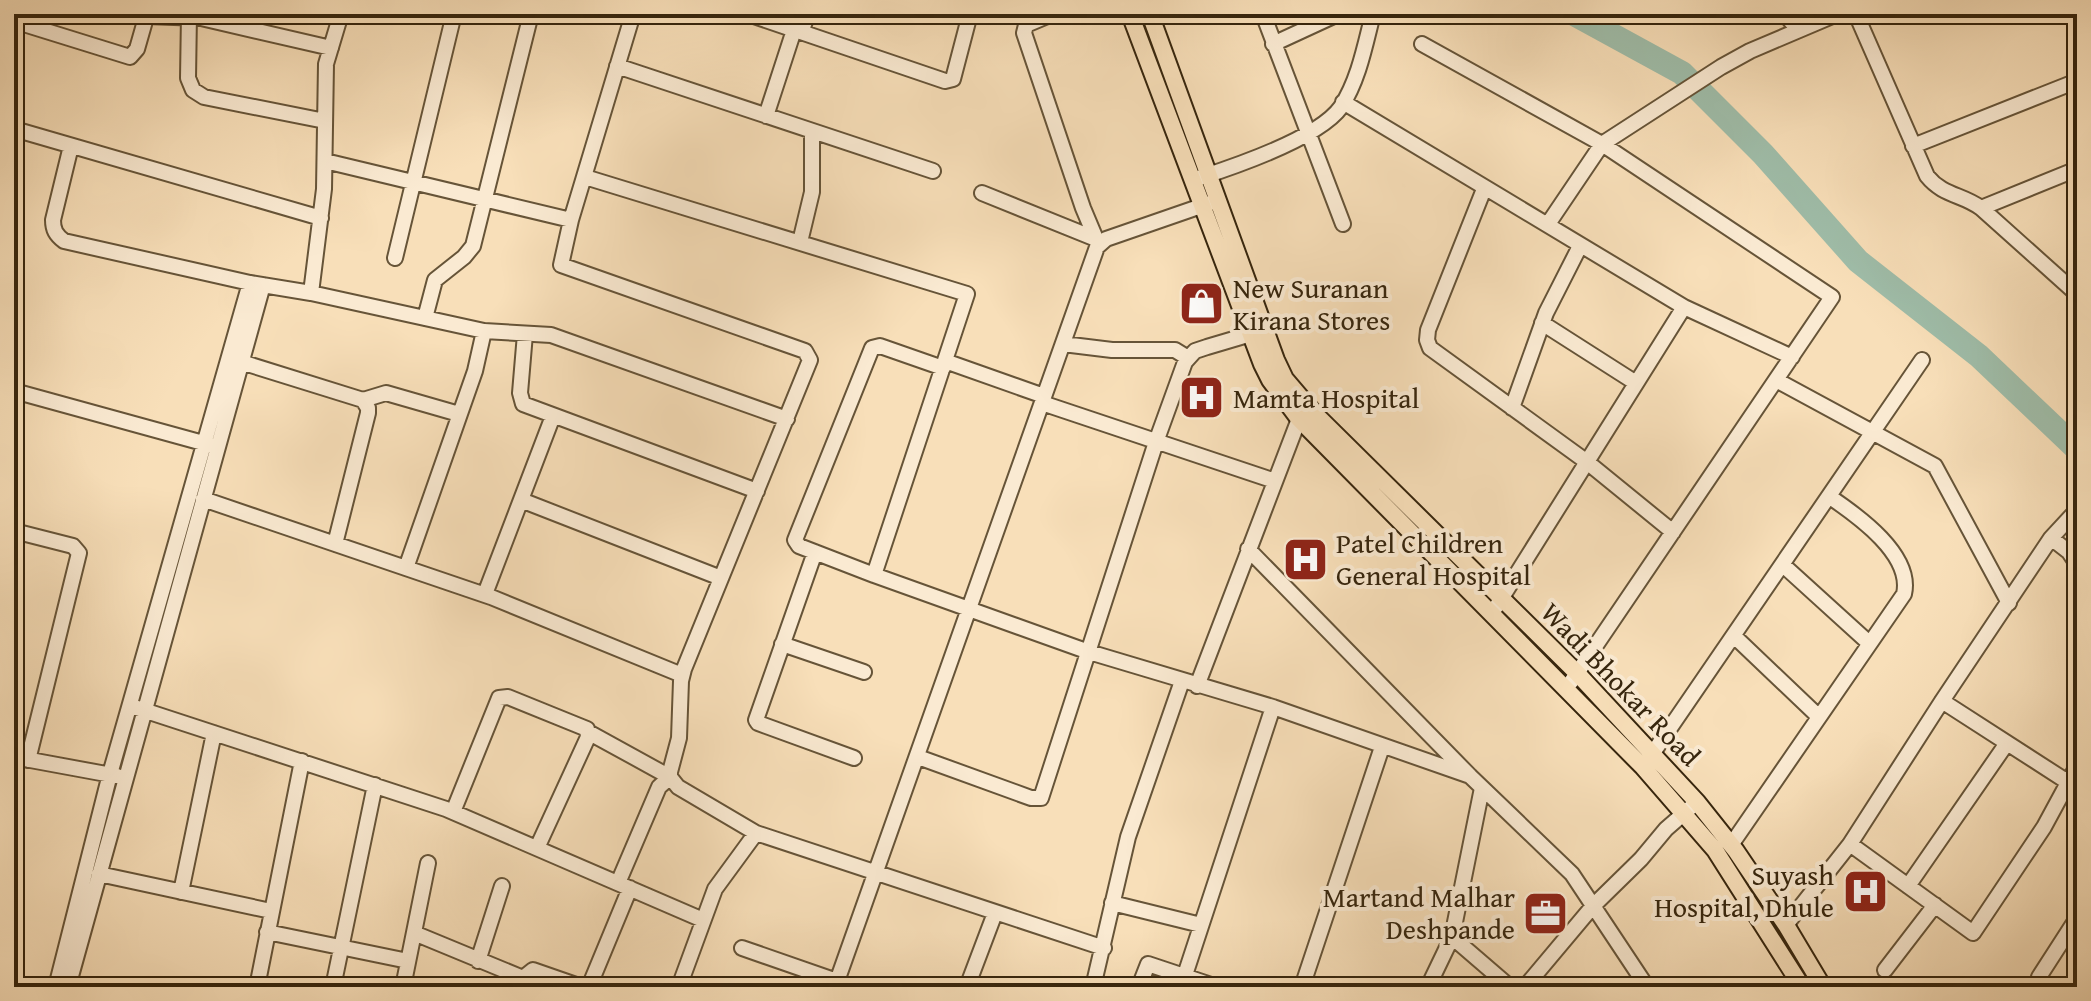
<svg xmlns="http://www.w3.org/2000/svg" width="2091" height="1001" viewBox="0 0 2091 1001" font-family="'Gentium Book Plus',serif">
  <rect width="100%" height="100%" fill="#f8dfb9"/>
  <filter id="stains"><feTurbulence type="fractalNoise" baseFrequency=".0025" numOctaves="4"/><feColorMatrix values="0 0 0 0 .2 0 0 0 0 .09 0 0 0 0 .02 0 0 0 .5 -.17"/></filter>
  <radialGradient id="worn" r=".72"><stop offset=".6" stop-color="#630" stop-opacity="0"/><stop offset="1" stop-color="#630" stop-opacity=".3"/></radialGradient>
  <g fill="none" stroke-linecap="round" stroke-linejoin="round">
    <!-- river -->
    <path stroke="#9fbda9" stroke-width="24" d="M1574,14L1682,73L1763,154L1858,261L1979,356L2077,449"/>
    <defs>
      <path id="minor" d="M189,14L188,78L193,90L204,97L325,121
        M633,14L571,220L561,265L805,351L810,360L684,669L681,681L679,738L670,772V777L678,787L756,833
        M748,14L945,81L953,79L970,14
        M1052,14L1026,25L1024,33L1083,208L1096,239L1100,243
        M1263,14L1343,224
        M1785,14L1798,30
        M1856,14L1927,176C1943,196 1962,194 1981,208L2077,294
        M2075,14L2077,18
        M147,16L201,18L331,48
        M14,21L130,57L137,49L147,14
        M801,32L808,14
        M1273,44L1338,14
        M1422,44L1602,144L1832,297L1571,682
        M617,66L933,171
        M1343,102L1684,307L1496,607
        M766,116L794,30
        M14,129L321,218
        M71,146L53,220C53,230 56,235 64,241L250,283L311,293L324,189L326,64L341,14
        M1913,146L2077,81
        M325,161L571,220
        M585,177L967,294L874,575L1089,652L1273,707L1470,776
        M1199,178C1236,166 1319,138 1341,107C1359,79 1365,45 1373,14
        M1484,189L1428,330L1427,340L1430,348L1587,462L1673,532
        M982,193L1096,239
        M1981,208L2077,169
        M1548,224L1602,144L1721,67L1750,51L1837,14
        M800,242L812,192V131
        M395,258L454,14
        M311,293L484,331L551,335L787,419
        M1684,307L1792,357
        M425,318L435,280L464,257L473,246L531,14
        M1542,323L1636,383
        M525,334L520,393L523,404L757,491
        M1063,344L1112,350H1175L1188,358
        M945,361L1044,396
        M241,362L363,400L368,408V413L335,544
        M1776,380L1935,466L2009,603
        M14,391L214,446
        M363,400L386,393L459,414
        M1042,403L1275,481
        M1512,408L1546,313L1580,246
        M203,499L491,597L682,675
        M521,500L721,578
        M14,531L73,546L79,553L28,760
        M2051,538L2069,552L2077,564
        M1248,549L1470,776L1572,874L1647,987
        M815,552L756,720L758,723L854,758
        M1783,565L1869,643
        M406,568L475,371L484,331
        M874,575L799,546L795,540L872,348L880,346L943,368
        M485,594L553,416
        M1734,636L1818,716
        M782,644L864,672
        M1197,686L1299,419
        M1942,701L2077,788
        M134,707L446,809L703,920
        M588,732L670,777L659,787L618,883
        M14,757L117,776
        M918,757L1031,798H1041L1156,442L1185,362L1195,351L1207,347L1261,331
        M1646,763L1922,360
        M1482,788L1452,937L1510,987
        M453,812L499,698L508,697L587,729L588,737L537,848
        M1850,844L1973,933L2044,827L2077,766
        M1731,845L1904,594C1913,555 1858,516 1830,497
        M99,874L271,911
        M1908,886L2007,743
        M181,892L214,733
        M1112,903L1201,925
        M1786,925L1850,844L1942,701L2051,538L2077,510
        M267,932L408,961
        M414,933L523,978L533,970L582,987
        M742,948L837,981
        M478,961L502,886
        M1885,970L1935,905
        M1185,975L1273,707
        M56,987L110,774L250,283
        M68,987L263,285
        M257,987L302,761
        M333,987L375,785
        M403,987L428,863
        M589,987L630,888
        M679,987L715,889L756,833L1104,948
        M835,987L1097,247L1106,239L1210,203
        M967,987L995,913
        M1093,987L1128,837L1182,681
        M1139,987L1148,964L1217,987
        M1302,987L1382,747
        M1428,987L1452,937
        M1525,987L1593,906L1641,859L1666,829L1697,802
        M2039,987V977L2077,918"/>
      <path id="major" d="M1130,14L1262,364L1270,380L1299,419L1643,767L1715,850L1802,987
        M1150,14L1276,360L1285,379L1314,413L1577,673L1697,802L1736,851L1786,925L1823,987"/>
    </defs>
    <!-- minor casing -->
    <use href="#minor" stroke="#665438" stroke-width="18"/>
    <!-- major casing -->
    <use href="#major" stroke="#36250d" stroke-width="20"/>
    <!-- minor -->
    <use href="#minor" stroke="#faead2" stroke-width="14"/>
    <!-- major -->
    <use href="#major" stroke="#f8dfb9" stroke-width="16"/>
  </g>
  <!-- icons -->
  <defs>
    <symbol id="shop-square" viewBox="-11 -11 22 22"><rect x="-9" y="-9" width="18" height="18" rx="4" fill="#8f2418" stroke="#faead2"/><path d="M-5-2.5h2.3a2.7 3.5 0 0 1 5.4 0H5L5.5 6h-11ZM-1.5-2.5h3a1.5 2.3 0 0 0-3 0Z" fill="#fff"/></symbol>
    <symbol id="hospital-square" viewBox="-11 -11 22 22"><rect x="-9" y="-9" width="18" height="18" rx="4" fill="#8f2418" stroke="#faead2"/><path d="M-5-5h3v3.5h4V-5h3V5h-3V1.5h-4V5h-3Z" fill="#fff"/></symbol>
    <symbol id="office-square" viewBox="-11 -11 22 22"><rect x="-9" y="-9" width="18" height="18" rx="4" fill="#8f2418" stroke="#faead2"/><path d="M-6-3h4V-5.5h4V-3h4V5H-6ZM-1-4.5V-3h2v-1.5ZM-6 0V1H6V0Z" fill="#fff"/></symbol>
  </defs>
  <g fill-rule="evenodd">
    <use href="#shop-square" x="1176" y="278" width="51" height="51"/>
    <use href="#hospital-square" x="1176" y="372" width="51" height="51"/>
    <use href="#hospital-square" x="1280" y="534" width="51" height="51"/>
    <use href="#hospital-square" x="1840" y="866" width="51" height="51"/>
    <use href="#office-square" x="1520" y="888" width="51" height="51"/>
  </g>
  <g text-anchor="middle" stroke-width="8" stroke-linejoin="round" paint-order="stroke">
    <!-- poi labels -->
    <g font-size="28" fill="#36250d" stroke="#faead2" text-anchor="start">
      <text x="1233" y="298">New Suranan<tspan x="1233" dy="32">Kirana Stores</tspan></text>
      <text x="1233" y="408">Mamta Hospital</text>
      <text x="1336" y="553">Patel Children<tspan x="1336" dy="32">General Hospital</tspan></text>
      <text x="1834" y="885" text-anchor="end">Suyash<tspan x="1834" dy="32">Hospital, Dhule</tspan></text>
      <text x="1515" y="907" text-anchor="end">Martand Malhar<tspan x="1515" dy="32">Deshpande</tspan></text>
    </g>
    <!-- street labels -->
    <g font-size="28" fill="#36250d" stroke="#faead2">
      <text transform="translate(1621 684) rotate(46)" y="10">Wadi Bhokar Road</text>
    </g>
  </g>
  <!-- margin -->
  <rect width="2091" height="1001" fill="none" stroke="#f8dfb9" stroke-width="48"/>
  <rect x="16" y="16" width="2059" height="969" fill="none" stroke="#36250d" stroke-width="4"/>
  <rect x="24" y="24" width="2043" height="953" fill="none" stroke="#36250d" stroke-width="2"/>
  <rect width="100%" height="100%" filter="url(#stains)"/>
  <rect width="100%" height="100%" fill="url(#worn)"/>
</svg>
